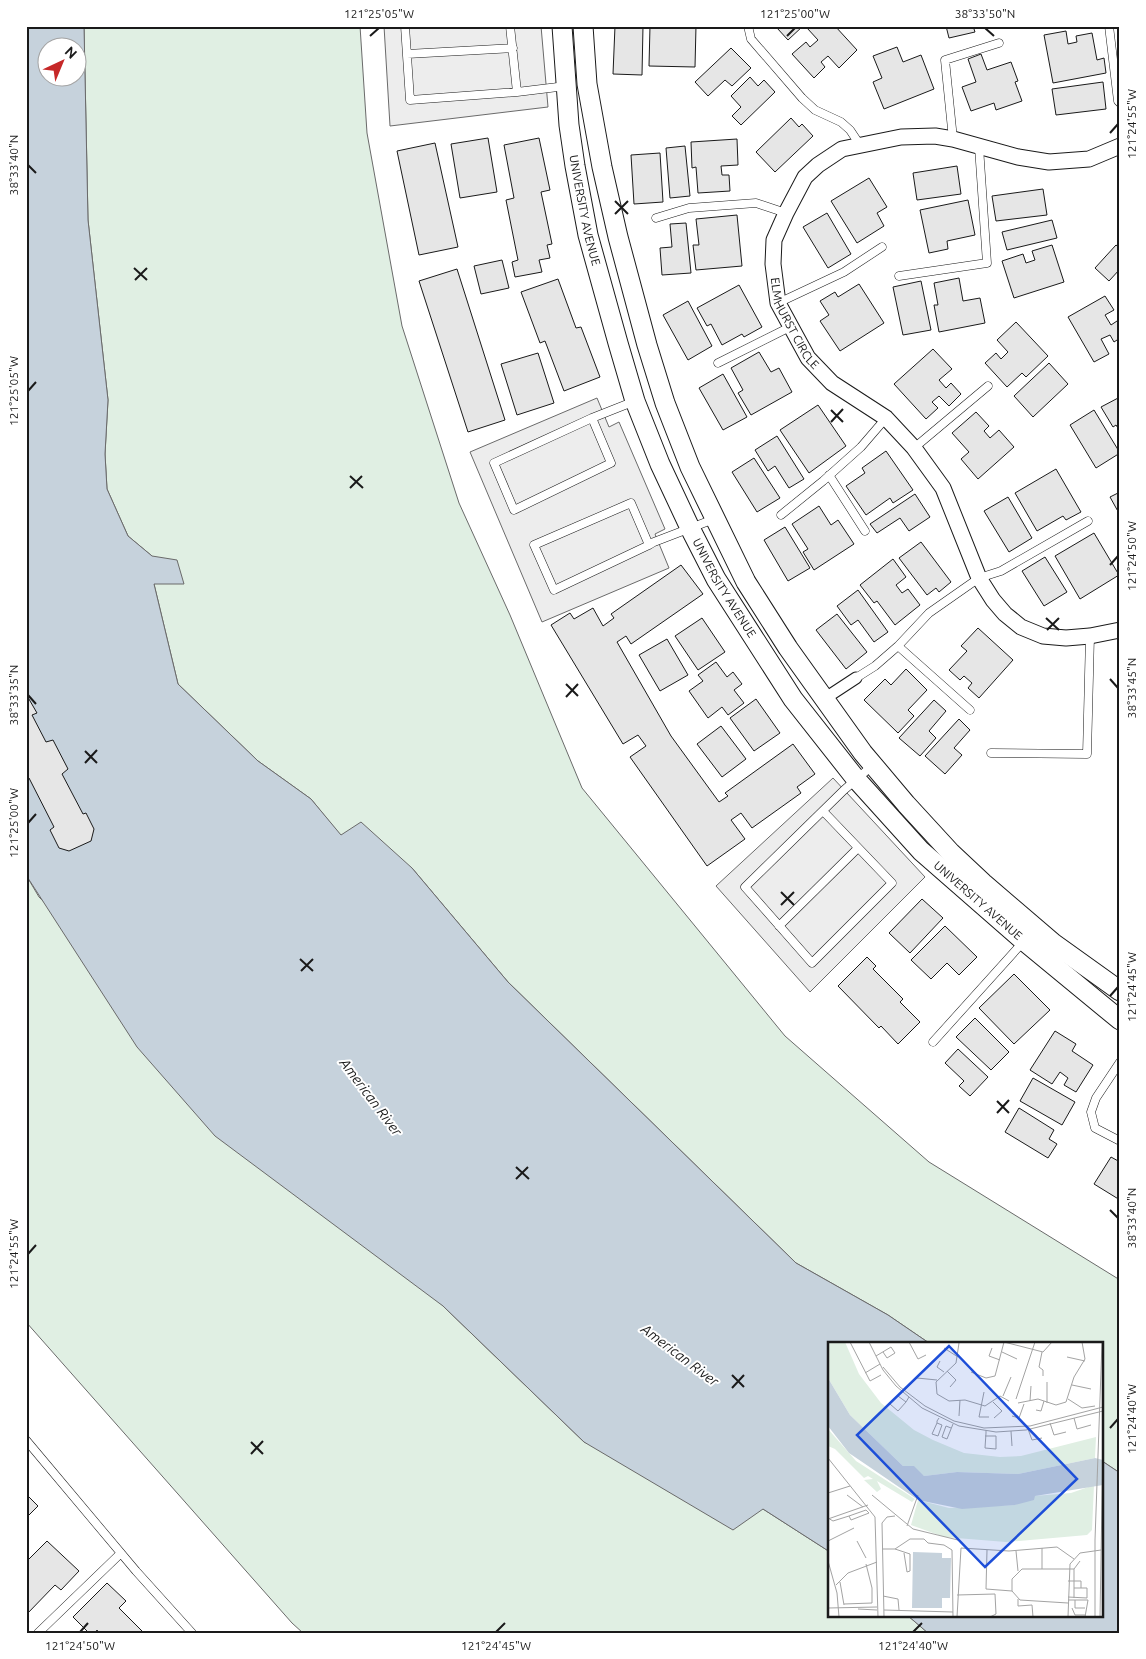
<svg xmlns="http://www.w3.org/2000/svg" width="1146" height="1659" viewBox="0 0 1146 1659" font-family="Ubuntu,sans-serif">
  <rect width="100%" height="100%" fill="#fff"/>
  <!-- green -->
  <path fill="#e0efe3" stroke="#6a6a6a" d="M84,26H360L367,133L402,326L459,503L510,615L582,788L785,1036L929,1162L1120,1280V1473L1102,1461V1343H929L888,1315L796,1263L508,982L412,868L341,836L311,799L258,761L178,684L154,584L152,556L128,536L107,489L105,454L108,400L88,220Z
    M26,875L39,897L443,1306L584,1442L763,1509L830,1552V1615H907L928,1633H303L292,1623L26,1322Z"/>
  <!-- parking -->
  <path fill="#ededed" stroke="#6a6a6a" d="M384,26H541L548,107L390,126Z
    M597,398L609,427L619,422L665,529L655,534L669,568L542,622L470,452Z
    M833,778L925,877L810,992L716,886Z"/>
  <!-- water -->
  <path fill="#c6d2dc" stroke="#6a6a6a" fill-rule="evenodd" d="M26,26H84L88,220L108,400L105,454L107,489L128,536L152,556L177,560L184,584H154L178,684L258,761L311,799L341,835L361,822L412,868L508,982L796,1263L888,1315L929,1343H830V1552L763,1509L733,1530L584,1442L443,1306L215,1136L137,1047L26,875ZM48,48H78V78H48Z
    M1102,1461L1120,1473V1633H928L907,1615H1102Z"/>
  <!-- building -->
  <path fill="#e6e6e6" stroke="#1a1a1a" d="M615,26H643L642,75L613,74Z
    M650,26H696L695,67L649,66Z
    M779,26H803L788,40L777,28Z
    M809,26H835L857,50L839,68L828,56L821,62L825,67L814,78L792,54L806,42L810,47L818,40L807,28Z
    M946,26H973L975,32L949,38Z
    M1066,31L1068,44L1077,42L1076,36L1092,33L1097,60L1104,58L1106,73L1053,83L1044,35Z
    M897,47L903,62L921,55L934,89L884,109L873,82L882,78L873,56Z
    M731,48L751,68L732,86L725,80L708,96L695,82Z
    M981,54L987,70L1011,62L1018,81L1015,82L1022,101L996,110L994,103L971,111L962,87L976,82L968,59Z
    M750,77L758,86L764,80L775,92L741,125L732,116L741,107L731,96Z
    M1103,82L1106,109L1056,115L1052,89Z
    M791,118L799,127L802,124L813,136L775,172L756,152Z
    M488,138L497,192L460,198L451,144Z
    M539,138L550,190L541,192L552,244L547,245L550,258L539,260L542,272L515,277L512,262L518,260L506,200L514,198L504,145Z
    M737,139L738,165L721,166L722,175H729L730,191L698,193L696,167L692,168L691,142Z
    M435,143L458,247L419,255L397,151Z
    M685,146L690,196L670,198L666,148Z
    M660,153L663,202L634,204L631,155Z
    M957,166L961,194L917,200L913,173Z
    M869,178L887,207L877,213L884,226L857,243L831,201Z
    M1043,189L1047,215L996,221L992,196Z
    M968,200L975,235L947,241L948,249L929,253L920,210Z
    M827,213L851,254L828,268L803,227Z
    M737,215L742,266L696,270L693,245H699L696,219Z
    M1052,220L1057,238L1007,250L1002,232Z
    M686,223L691,273L662,275L660,248L672,247L670,224Z
    M1052,245L1064,282L1014,298L1002,261L1023,254L1026,263L1035,260L1032,251Z
    M1116,245L1120,248V269L1109,281L1095,268Z
    M502,260L509,288L481,294L474,266Z
    M457,269L505,420L468,432L419,281Z
    M959,278L963,301L980,298L985,323L939,332L934,305H938L934,283Z
    M558,279L576,328L581,327L600,377L564,391L545,341L540,343L521,292Z
    M921,281L931,330L903,335L893,287Z
    M859,284L884,323L840,351L820,321L829,315L820,301L835,292L838,297Z
    M739,285L762,327L744,337L742,334L722,345L711,324L707,326L697,308Z
    M1105,296L1114,310L1105,315L1111,325L1120,319V338L1114,342L1110,335L1101,339L1109,354L1094,362L1068,317Z
    M688,301L712,346L688,360L663,315Z
    M1016,322L1048,356L1026,377L1022,373L1007,387L985,363L996,353L1001,359L1008,352L997,340Z
    M933,349L952,369L939,380L946,388L951,383L961,394L949,406L939,396L932,402L938,408L926,419L894,384Z
    M759,352L771,372L779,368L792,392L751,415L738,393L743,390L731,368Z
    M538,353L554,403L517,415L501,364Z
    M1049,363L1068,384L1033,417L1014,396Z
    M723,374L747,417L723,430L699,388Z
    M1120,397V431L1116,425L1113,427L1101,407Z
    M818,405L846,446L809,473L780,430Z
    M1094,410L1120,453L1096,468L1070,425Z
    M976,412L989,426L984,431L990,438L999,430L1014,447L978,479L961,459L969,452L952,433Z
    M777,436L804,479L789,488L775,466L768,471L755,450Z
    M886,451L913,490L893,503L890,498L866,515L846,486L865,473L862,468Z
    M754,458L780,498L757,512L732,472Z
    M1056,469L1081,512L1066,520L1063,516L1037,531L1015,493Z
    M1120,492V515L1110,497Z
    M915,494L930,517L909,531L900,518L877,533L870,524Z
    M1008,497L1032,538L1009,552L984,511Z
    M819,506L831,525L838,520L854,544L814,570L803,552L808,549L792,524Z
    M785,527L810,568L788,581L764,540Z
    M1094,533L1119,575L1080,599L1055,556Z
    M921,542L951,582L939,592L936,588L927,595L899,558Z
    M1045,557L1067,592L1044,606L1022,571Z
    M893,559L906,577L896,585L902,593L908,589L920,605L895,625L877,601L874,603L860,585Z
    M681,565L703,594L631,644L626,636L617,642L671,736L719,802L728,796L725,793L793,744L815,774L797,787L801,793L752,828L741,813L731,820L745,839L707,866L630,757L646,746L638,735L623,744L551,625L570,613L574,619L593,608L603,626L614,618L611,614Z
    M858,590L888,632L874,642L858,620L851,625L837,606Z
    M837,614L867,652L846,669L816,630Z
    M702,618L725,652L698,670L675,636Z
    M978,628L1013,660L979,698L968,688L972,683L964,676L960,680L949,670L967,651L961,646Z
    M667,639L688,675L660,691L639,655Z
    M716,662L727,677L733,672L742,684L734,690L744,703L728,715L722,707L708,718L689,691L703,681L698,675Z
    M906,669L927,690L908,710L914,716L898,733L864,700L885,679L891,685Z
    M26,694L37,713L32,715L46,742L53,740L68,769L62,774L83,814L86,813L94,829L91,841L69,851L59,848L50,830L54,827L29,778L26,779Z
    M756,699L780,733L754,751L730,718Z
    M934,700L946,711L929,731L936,738L920,756L899,738Z
    M959,719L970,730L954,748L962,755L945,774L925,756Z
    M721,726L746,759L722,777L697,744Z
    M922,899L943,918L910,953L889,933Z
    M945,926L977,957L959,975L947,963L931,979L911,960Z
    M867,957L876,966L873,969L903,999L900,1002L920,1022L898,1044L881,1026L879,1028L838,986Z
    M1014,974L1050,1010L1014,1044L979,1008Z
    M975,1018L1009,1052L991,1070L956,1037Z
    M1055,1031L1076,1044L1072,1051L1093,1065L1076,1092L1064,1085L1068,1078L1060,1072L1052,1084L1030,1070Z
    M958,1049L988,1077L970,1096L959,1086L964,1081L945,1063Z
    M1033,1078L1075,1102L1062,1125L1020,1101Z
    M1019,1108L1054,1130L1049,1139L1057,1144L1048,1158L1005,1132Z
    M1111,1157L1120,1162V1200L1094,1184Z
    M26,1494L38,1506L26,1518Z
    M47,1541L79,1571L61,1590L55,1585L26,1615V1562Z
    M107,1583L126,1601L119,1608L144,1633H99L97,1630L95,1633H89L73,1617Z"/>
  <g fill="none" stroke-linecap="round" stroke-linejoin="round">
    <defs>
      <path id="service" d="M405,26L410,100L517,92L566,86
        M510,26L517,92
        M748,26L751,39L802,98L815,110L841,122L850,130L860,145
        M1109,26L1118,101L1120,103
        M407,54L513,48
        M953,139L945,60L999,43
        M656,218L689,208L756,203L786,213
        M899,276L987,263L979,147
        M778,303L844,272L882,247
        M718,363L790,327
        M592,418L611,463L514,510L494,463L592,418L635,401
        M914,448L988,386
        M829,475L865,531
        M781,515L823,481L861,447L886,418
        M649,545L631,503L534,545L554,590L649,545L654,542L714,519
        M856,678L875,666L898,646
        M970,710L898,646L929,613L979,578L1001,571L1088,521
        M991,753L1087,754L1090,636
        M823,811L892,883L812,963L745,887L844,790L873,765
        M779,926L858,848
        M933,1042L1024,941
        M1120,1062L1096,1098L1091,1112L1095,1128L1120,1141
        M26,1440L136,1571L192,1633
        M38,1633L121,1553"/>
      <path id="pedestrian" d="M824,699L856,678"/>
      <g id="minor">
        <path id="s1" d="M1120,146L1089,159L1049,162L1018,157L953,139L935,136L901,137L842,149L818,165L805,177L786,213L774,240L773,264L778,303L808,358L832,383L886,418L914,448L943,488L979,578L993,600L1005,614L1021,627L1043,636L1066,638L1090,636L1120,630"/>
      </g>
      <g id="tertiary">
        <path id="s2" d="M562,26L569,125L575,166L588,235L618,343L635,401L660,464L690,528L716,579L793,699L856,779L921,851L1024,941L1120,1020"/>
        <path d="M583,26L587,84L602,167L618,237L647,345L665,403L690,467L746,582L788,648L863,753L906,804L951,853L983,883L1053,943L1120,991"/>
      </g>
    </defs>
    <!-- service casing -->
    <use href="#service" stroke="#1a1a1a" stroke-width="9"/>
    <!-- pedestrian casing -->
    <use href="#pedestrian" stroke="#1a1a1a" stroke-width="13"/>
    <!-- minor casing -->
    <use href="#minor" stroke="#1a1a1a" stroke-width="17"/>
    <!-- tertiary casing -->
    <use href="#tertiary" stroke="#1a1a1a" stroke-width="21"/>
    <!-- service -->
    <use href="#service" stroke="#fff" stroke-width="8"/>
    <!-- pedestrian -->
    <use href="#pedestrian" stroke="#fff" stroke-width="11"/>
    <!-- minor -->
    <use href="#minor" stroke="#fff" stroke-width="15"/>
    <!-- tertiary -->
    <use href="#tertiary" stroke="#fff" stroke-width="19"/>
  </g>
  <!-- ticks -->
  <path fill="none" stroke="#1a1a1a" stroke-width="2" d="M985,28L994,36M370,36L379,28M787,36L795,28M1110,133L1118,124M28,165L36,173M615,201L628,214M615,214L628,201M134,268L147,280M135,280L147,268M28,391L36,382M831,410L843,422M831,422L843,409M350,476L363,488M350,488L362,476M1110,565L1118,556M1046,618L1059,630M1047,630L1059,618M1110,679L1118,688M566,684L578,696M28,695L36,704M566,697L578,684M85,751L97,763M85,763L97,750M28,823L36,814M781,892L794,905M781,905L794,892M300,959L313,971M301,971L313,959M1110,996L1118,987M997,1101L1009,1113M997,1113L1009,1100M516,1167L529,1179M516,1179L528,1167M1110,1210L1118,1218M28,1254L36,1245M732,1375L744,1387M732,1388L744,1375M1110,1428L1118,1419M251,1442L263,1454M251,1454L263,1441M80,1632L88,1623M496,1632L505,1623M913,1632L922,1623"/>
  <g text-anchor="middle" stroke-width="4" stroke-linejoin="round" paint-order="stroke">
    <!-- street labels -->
    <g font-size="12" fill="#1a1a1a" stroke="#fff">
      <text dy="4" stroke="none"><textPath href="#s2" startOffset="186">UNIVERSITY AVENUE</textPath></text>
      <text dy="4" stroke="none"><textPath href="#s1" startOffset="490">ELMHURST CIRCLE</textPath></text>
      <text dy="4" stroke="none"><textPath href="#s2" startOffset="591">UNIVERSITY AVENUE</textPath></text>
      <text dy="4" stroke="none"><textPath href="#s2" startOffset="996">UNIVERSITY AVENUE</textPath></text>
    </g>
    <!-- water labels -->
    <g font-size="14" font-style="italic" fill="#1a1a1a" stroke="#fff">
      <text transform="translate(371 1097) rotate(53)" y="5">American River</text>
      <text transform="translate(680 1355) rotate(37)" y="5">American River</text>
    </g>
  </g>
  <!-- overview -->
  <g transform="translate(828 1342)">
    <rect width="275" height="275" fill="#fff"/>
    <path d="M0,0H17L31,32L53,61L86,88L105,98L136,111L172,115L193,114L268,95L267,116L190,132L129,130L96,134L75,124L22,73L0,36ZM0,87L28,119L87,157L84,160L49,139L53,147L49,150L36,138L45,137L40,134L36,136L7,107L0,104ZM266,143L264,188L259,193L178,200L116,195L83,183L90,158L121,166L187,163L206,154L243,151Z" fill="#e0efe3"/>
    <path d="M0,36L22,73L75,124H86L96,134L129,130L190,132L267,116L275,118V143L207,154L206,158L187,163L134,167L90,158L21,111L0,84ZM85,210L114,211V216H123L122,256H114V266H84Z" fill="#c6d2dc"/>
    <path fill="none" stroke="#a3a3a3" stroke-width="1" d="M22,0L42,39L53,33M41,0L55,28L68,44L94,66L131,84L168,90L198,88L275,69M81,0L90,17L98,13M130,0H153M131,1L128,21L108,40L109,52L121,59L137,58L157,64L172,54L181,59M116,6L130,15M164,6L161,14L172,18M174,10L189,17M214,10L211,25L215,28V34M48,14L63,5L67,11L59,16L55,10M239,15L257,19M112,19L109,25L116,30M55,25L72,45L97,64L126,79L156,86L202,84L275,65M119,29L128,38L122,45M143,30L158,36L167,34L176,0L215,10L224,0M37,31L52,22M219,40V61M244,43L263,47M76,49L89,36L109,38M156,50L151,75H161M175,54L183,35M188,57L207,0M240,57L254,66L267,64M202,59L203,44M78,60L70,54L62,62L70,69L78,60L81,55M165,60L174,69L166,76M190,61L210,57L228,63L238,60L246,35L257,17L254,0M208,68L213,69L216,59M131,74L132,58M184,74L191,76L196,62M246,76L249,87L263,83M109,81L114,83L110,94L104,92L109,81V79L111,76M222,81L226,93L238,90M123,86L118,84L114,95L119,97L125,82M200,87L204,98L214,96M183,89L184,104M157,94H168V107L157,106L158,91V88M0,116L47,175L50,275M0,151L22,144M19,153L35,165M44,153L85,187L130,198M0,176L5,179L21,174L38,168L41,171L23,178L21,174M0,177L40,163M79,184L90,153M0,199L26,186M29,199L38,216M214,206V227M54,207H67L82,197H96L100,201L116,203L124,208L125,275M67,207L82,212V229L79,230L76,211M159,208L158,247L184,249M188,209L190,229M0,219L9,251L11,275M240,239H253V246M12,240L16,263M8,243L20,231L49,220M129,253L167,252L168,272L162,275M55,254L70,257L71,268M240,255L259,256V246H246M246,256V227L252,219M190,257V264L204,263L205,275M240,258H260L257,275M247,258V266H257M240,261L192,258L184,249V237L194,227H246M16,262L44,261V246L38,222M0,266L49,265M244,266L247,273H257M30,267L49,268M56,268L125,270M56,275L54,181L59,175L67,174M129,275L133,206L181,209L229,205L246,217M240,275L242,222L252,211L273,208M267,275V198L274,0M272,275L275,98"/>
    <path fill="#1d4ed8" fill-opacity="0.15" stroke="#1d4ed8" stroke-width="2.5" d="M121,4L249,137L157,225L29,93Z"/>
    <rect width="275" height="275" fill="none" stroke="#1a1a1a" stroke-width="2.5"/>
  </g>
  <!-- border -->
  <rect width="1146" height="1659" fill="none" stroke="#ffffff" stroke-width="55"/>
  <!-- north arrow -->
  <g transform="translate(62 62) rotate(44)"><circle r="24" fill="#ffffff" stroke="#a3a3a3"/>
  <path d="M0-4L9 19L0 12L-9 19Z" fill="#c62828"/>
  <text y="-8" font-size="14" font-weight="bold" text-anchor="middle" fill="#1a1a1a">N</text>
  </g>
  <rect x="28" y="28" width="1090" height="1604" fill="none" stroke="#1a1a1a" stroke-width="2"/>
  <g font-size="12" text-anchor="middle" fill="#1a1a1a">
    <text x="379" y="18">121°25'05"W</text>
    <text x="795" y="18">121°25'00"W</text>
    <text x="985" y="18">38°33'50"N</text>
    <text transform="translate(1132 124) rotate(-90)" y="4">121°24'55"W</text>
    <text transform="translate(14 165) rotate(-90)" y="4">38°33'40"N</text>
    <text transform="translate(14 391) rotate(-90)" y="4">121°25'05"W</text>
    <text transform="translate(1132 556) rotate(-90)" y="4">121°24'50"W</text>
    <text transform="translate(1132 688) rotate(-90)" y="4">38°33'45"N</text>
    <text transform="translate(14 695) rotate(-90)" y="4">38°33'35"N</text>
    <text transform="translate(14 823) rotate(-90)" y="4">121°25'00"W</text>
    <text transform="translate(1132 987) rotate(-90)" y="4">121°24'45"W</text>
    <text transform="translate(1132 1218) rotate(-90)" y="4">38°33'40"N</text>
    <text transform="translate(14 1254) rotate(-90)" y="4">121°24'55"W</text>
    <text transform="translate(1132 1419) rotate(-90)" y="4">121°24'40"W</text>
    <text x="80" y="1650">121°24'50"W</text>
    <text x="496" y="1650">121°24'45"W</text>
    <text x="913" y="1650">121°24'40"W</text>
  </g>
</svg>
